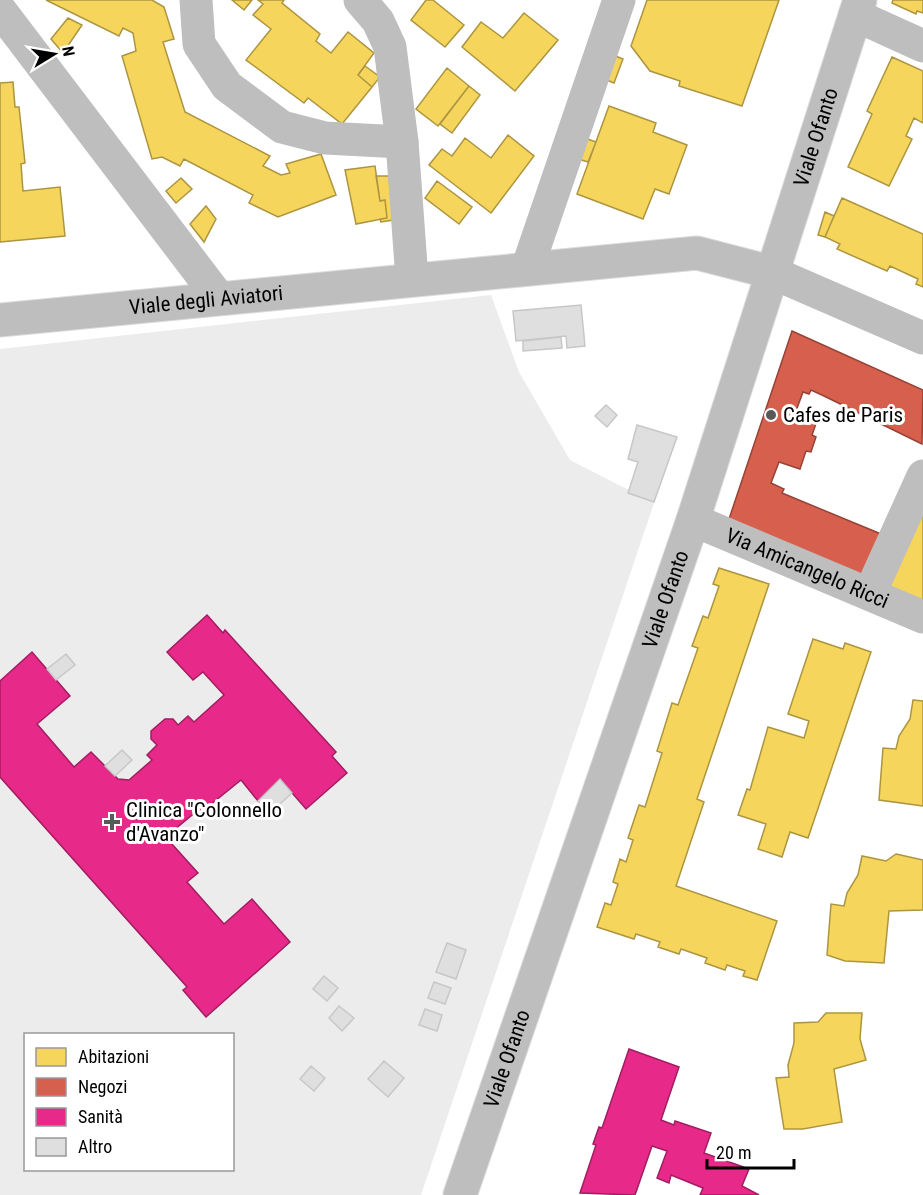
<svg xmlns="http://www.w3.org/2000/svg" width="923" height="1195" viewBox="0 0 923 1195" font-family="'Roboto Condensed',sans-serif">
  <rect width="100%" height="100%" fill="#fff"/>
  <!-- green -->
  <path fill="#ececec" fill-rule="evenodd" d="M491,295L519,372L570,460L654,503L421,1195H0V349ZM26,1034H232V1170H26Z"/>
  <!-- homes -->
  <path fill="#f6d55c" stroke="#ac9540" stroke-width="1.5" d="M46,0H152L164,7L174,39L163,42L185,112L270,156L263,166L281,175L290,173L286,164L321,154L336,195L278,217L249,203L253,195L184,159L180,166L162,157L152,159L122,56L136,51L133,33L123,28L119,36Z
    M232,0H252L244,10Z
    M258,0H284L282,3L320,34L316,41L331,53L348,32L374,53L358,75L372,87L342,124L308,98L304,103L246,60L271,29L253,15L263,4Z
    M426,0H433L464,25L445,47L411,20Z
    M647,0H779L742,106L679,86L680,81L650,71L631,46Z
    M893,0H923V13L917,11L916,14L892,3Z
    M524,13L558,40L515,91L462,47L481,22L503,38Z
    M68,18L82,25L63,53L51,39Z
    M605,52L623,59L614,83L597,76Z
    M892,57L923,71V123L914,118L906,136L912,139L889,186L848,167L872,114L867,111Z
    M365,66L380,77L372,87L358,75Z
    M447,68L469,86L438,126L416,109Z
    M13,82L15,107H19L25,163L21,164L23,191L60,187L65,236L0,242V83Z
    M469,86L480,95L452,133L440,124Z
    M609,106L656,123L653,132L687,145L669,194L655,189L643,219L577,194Z
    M508,135L534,156L491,213L429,165L442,149L452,156L465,138L491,158Z
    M576,135L596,142L588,162L569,156Z
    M375,166L380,201L385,200L387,218L356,224L345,170Z
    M376,176H389L393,220L381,222L380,219L387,218L385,200L380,201Z
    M181,178L192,189L176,203L166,191Z
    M437,181L472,207L459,224L425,198Z
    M842,198L923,234V287L916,284L918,279L890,266L887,271L837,249L840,244L825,237Z
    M206,206L216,219L204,242L190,224Z
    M825,212L834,216L825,237L818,235Z
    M923,505V607L885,590Z
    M719,568L769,584L697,799L704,802L676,886L777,921L757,980L743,976L745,971L727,965L725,970L705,963L707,958L681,949L679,954L658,947L660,942L636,934L634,939L597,927L605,903L611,905L618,884L613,882L620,859L626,862L633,840L628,838L639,805L645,807L662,753L657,751L672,703L678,705L698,648L692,646L703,616L708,618L719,586L713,584Z
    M813,639L843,649L845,643L871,652L808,838L790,832L782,857L758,849L766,824L738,815L747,789L750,790L768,727L804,738L809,721L788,714Z
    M913,700L923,701V806L879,800L883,748L896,749L899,736L910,719Z
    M896,854L923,860V910L889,911L884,963L845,961L827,955L831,904L844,906L847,893L858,875L862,856L886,861Z
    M826,1013H862L860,1039L866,1060L834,1069L842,1122L803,1129H784L776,1078L789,1077L788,1065L794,1043V1023L818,1022Z"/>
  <!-- shops -->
  <path fill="#d6604d" stroke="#964336" stroke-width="1.5" d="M792,331L923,390L922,444L824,396L811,390L809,394L803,392L796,411L818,418L812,435L816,437L811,452L806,451L800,469L779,462L771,483L784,489L782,493L881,534L860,581L728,522Z"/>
  <!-- health -->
  <path fill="#e7298a" stroke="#a21d61" stroke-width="1.5" d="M207,615L223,633L225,630L336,752L332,756L347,773L306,809L280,779L258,801L241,780L199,814L197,811L174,830L171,843L198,873L187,882L224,924L252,899L290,942L206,1017L183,990L187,987L0,777V681L32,652L70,696L37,724L74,767L91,752L118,779L129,780L152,760L147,755L157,745L151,739V731L165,719H173L178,725L188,716L194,722L224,695L203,672L193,680L167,652Z
    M629,1049L679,1067L661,1120L674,1125L675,1121L711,1133L704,1153L749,1169L742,1186L759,1195H700L703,1188L671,1175L669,1183L657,1178L667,1151L652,1146L635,1195L580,1193L596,1145L593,1144L599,1127L602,1128Z"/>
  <!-- building -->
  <path fill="#dfdfdf" stroke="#c7c7c7" stroke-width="1.5" d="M581,305L585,346L567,348L566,336L516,341L513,311Z
    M561,337L562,348L523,351V341Z
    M606,405L617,415L607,427L595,416Z
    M637,425L677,437L654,502L628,493L638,462L628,459Z
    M66,654L75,665L56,680L47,669Z
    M122,750L132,760L115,776L105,766Z
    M280,779L292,793L270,813L258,801Z
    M447,943L466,950L456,979L436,972Z
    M324,976L338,988L327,1001L313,989Z
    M434,982L451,988L445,1004L428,998Z
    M339,1006L354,1018L342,1031L329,1018Z
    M425,1009L442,1015L437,1031L419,1025Z
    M384,1061L404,1078L388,1097L368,1079Z
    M311,1066L325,1078L314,1091L300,1079Z"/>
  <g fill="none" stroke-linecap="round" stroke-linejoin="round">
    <defs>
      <g id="major">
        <path id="s2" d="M0,320L697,253L771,272"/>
        <path id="s3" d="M460,1195L693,520L860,0"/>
      </g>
    </defs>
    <!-- major casing -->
    <use href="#major" stroke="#dbdbdb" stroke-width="35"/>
    <!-- minor -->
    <g stroke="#bebebe" stroke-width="33">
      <path d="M196,0L199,44L227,86L282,127L325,138L402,142"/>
      <path d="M360,0L378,21L390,47L402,142L412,279"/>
      <path d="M0,10L219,298"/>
      <path d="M855,15L923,46"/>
      <path d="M527,269L619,0"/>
      <path d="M771,272L923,338"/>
      <path id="s1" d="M693,520L923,617"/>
      <path d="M870,593L923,476"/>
    </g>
    <!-- major -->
    <use href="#major" stroke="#bebebe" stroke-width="33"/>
  </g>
  <!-- markers -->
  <g fill="#595959" stroke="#fff" stroke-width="2">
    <circle cx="771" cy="415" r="6"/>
    <path d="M109 813h6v6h6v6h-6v6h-6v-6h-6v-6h6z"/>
  </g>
  <g text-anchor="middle" stroke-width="6" stroke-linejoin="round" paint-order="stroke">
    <!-- street labels -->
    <g font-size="21" fill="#000" stroke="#fff">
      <text dy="7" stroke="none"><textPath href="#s3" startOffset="1116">Viale Ofanto</textPath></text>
      <text dy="7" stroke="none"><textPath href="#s2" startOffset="207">Viale degli Aviatori</textPath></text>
      <text dy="7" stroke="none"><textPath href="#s1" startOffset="124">Via Amicangelo Ricci</textPath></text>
      <text dy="7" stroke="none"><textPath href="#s3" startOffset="630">Viale Ofanto</textPath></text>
      <text dy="7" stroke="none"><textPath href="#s3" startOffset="144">Viale Ofanto</textPath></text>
    </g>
    <!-- poi labels -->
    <g font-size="21" fill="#000" stroke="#fff" text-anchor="start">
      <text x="783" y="422">Cafes de Paris</text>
      <text x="126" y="817">Clinica "Colonnello<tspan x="126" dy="24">d'Avanzo"</tspan></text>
    </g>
  </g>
  <!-- legend -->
  <rect x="24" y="1033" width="210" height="138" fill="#ffffff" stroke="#999999" stroke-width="1.5"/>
  <rect x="36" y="1048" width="30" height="18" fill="#f6d55c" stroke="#999999" stroke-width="1.5"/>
  <text x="78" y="1063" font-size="18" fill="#000000">Abitazioni</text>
  <rect x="36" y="1078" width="30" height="18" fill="#d6604d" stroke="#999999" stroke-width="1.5"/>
  <text x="78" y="1093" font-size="18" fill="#000000">Negozi</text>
  <rect x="36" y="1108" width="30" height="18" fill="#e7298a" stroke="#999999" stroke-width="1.5"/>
  <text x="78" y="1123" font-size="18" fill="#000000">Sanità</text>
  <rect x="36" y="1138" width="30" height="18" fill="#dfdfdf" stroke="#999999" stroke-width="1.5"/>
  <text x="78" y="1153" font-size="18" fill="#000000">Altro</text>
  <!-- north arrow -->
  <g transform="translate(54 54) rotate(79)" stroke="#ffffff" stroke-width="4.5" paint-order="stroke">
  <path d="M0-4.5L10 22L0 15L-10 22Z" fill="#000000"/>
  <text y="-9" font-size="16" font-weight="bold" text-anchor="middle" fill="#000000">N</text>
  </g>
  <!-- scale -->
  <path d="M707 1159v9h87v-9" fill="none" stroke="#000000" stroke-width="3"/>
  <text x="716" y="1159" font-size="18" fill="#000000" stroke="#ffffff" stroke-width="4.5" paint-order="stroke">20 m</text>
</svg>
